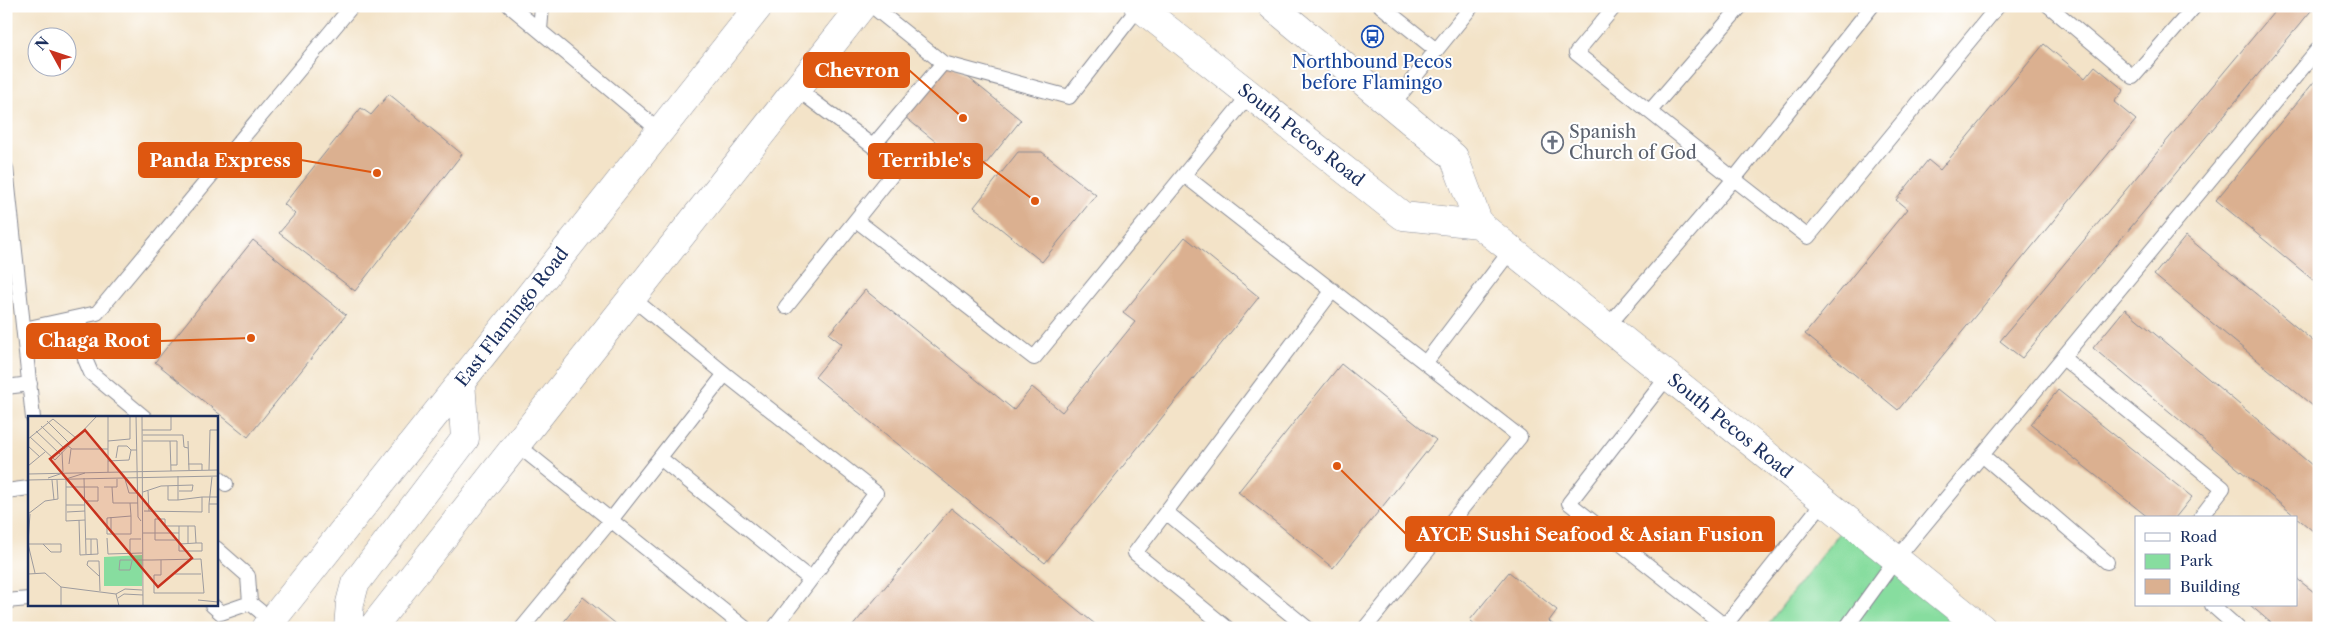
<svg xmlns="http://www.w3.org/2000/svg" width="2325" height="634" viewBox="0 0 2325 634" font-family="'Libre Caslon Text',serif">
  <rect width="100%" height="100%" fill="#fff"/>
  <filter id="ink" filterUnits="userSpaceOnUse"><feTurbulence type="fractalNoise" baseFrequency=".02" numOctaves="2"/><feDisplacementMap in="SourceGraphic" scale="10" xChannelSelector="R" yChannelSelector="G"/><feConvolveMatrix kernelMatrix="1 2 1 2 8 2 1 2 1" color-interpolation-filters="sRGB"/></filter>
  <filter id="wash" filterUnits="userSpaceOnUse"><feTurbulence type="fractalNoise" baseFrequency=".0096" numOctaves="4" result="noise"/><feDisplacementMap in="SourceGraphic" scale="20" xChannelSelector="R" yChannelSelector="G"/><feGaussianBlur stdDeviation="1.12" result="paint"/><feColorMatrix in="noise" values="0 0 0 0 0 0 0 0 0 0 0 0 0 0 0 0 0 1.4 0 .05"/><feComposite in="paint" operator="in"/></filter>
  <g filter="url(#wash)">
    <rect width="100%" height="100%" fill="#f3e3c8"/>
    <!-- green -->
    <path fill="#87dd9f" stroke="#51867e" d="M1848,521L1982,628H1765Z"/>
    <g id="blocks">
      <!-- building -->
      <path fill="#dbb090" d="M2279,6H2315L2022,358L2000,341Z
        M2044,44L2085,78L2095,66L2124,90L2114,102L2136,120L1898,410L1805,334L1907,209L1896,200L1928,160L1940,170Z
        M949,62L1021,120L977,175L905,117Z
        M2319,76V285L2216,200Z
        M389,94L462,154L355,291L279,233L295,214L284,204L361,108L371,115Z
        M1018,152H1042L1096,195L1042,262L974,207Z
        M2186,236L2319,346V411L2154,275Z
        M1185,237L1259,297L1045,563L815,377L842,344L829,334L865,290L1014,410L1032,387L1062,412L1135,322L1123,313Z
        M253,240L346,315L248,437L155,362Z
        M2125,309L2319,471V536L2093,348Z
        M1341,364L1436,440L1333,568L1238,492Z
        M2058,390L2192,497L2175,518H2149L2031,424Z
        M951,508L1100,628H851Z
        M1509,572L1557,610L1549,621L1557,628H1479L1470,620Z
        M2296,578L2319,596V628H2277L2250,605H2296Z
        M583,597L621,628H559Z"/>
    </g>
  </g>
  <g filter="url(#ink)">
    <use href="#blocks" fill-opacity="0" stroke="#878993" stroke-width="1"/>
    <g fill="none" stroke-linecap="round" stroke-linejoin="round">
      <defs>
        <path id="lane" d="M510,6L660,131
          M872,6L943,63L1069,97L1139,7
          M1381,6L1436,50
          M1872,6L1734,179L1808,237L1998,6
          M2049,6L2133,77L2195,6
          M540,30L542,6
          M1392,105L1472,6
          M1650,111L1741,6
          M873,146L943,63
          M6,168L33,418
          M1184,175L1520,437L1365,628
          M856,220L1034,358L1250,94
          M632,298L725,374
          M786,307L899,166L797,89
          M79,317L85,359L91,373L145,418
          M1607,327L1734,179L1576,53L1615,6
          M24,329L97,313L352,6
          M2063,358L2223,488L2200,518
          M1426,362L1511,250
          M1668,376L1569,503L1725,626
          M6,387L30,384
          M515,443L745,628
          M1982,455L2107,562
          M660,458L810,579
          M216,476L226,484
          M6,491L29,488
          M1166,512L1307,628
          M216,548L248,576L250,603L272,621
          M6,601L29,599
          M212,605L221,613L250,603
          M2212,605L2238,628
          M522,628L611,520L725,374L876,493L774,628
          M1227,628L1135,553L1333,290
          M1723,628L1824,501
          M1846,628L1896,559L2319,48"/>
        <path id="primary" d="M1138,6L1403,216L1479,224
          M1272,6L1454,157L1479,224L1982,628
          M266,628L759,6
          M348,628L350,603L355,584L465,439L461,381
          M372,628L862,6"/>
      </defs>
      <!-- lane casing -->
      <use href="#lane" stroke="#878993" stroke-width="16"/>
      <!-- primary casing -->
      <use href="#primary" stroke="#878993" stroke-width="29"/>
      <!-- lane -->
      <use href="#lane" stroke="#fff" stroke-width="14"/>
      <!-- primary -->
      <use href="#primary" stroke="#fff" stroke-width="28"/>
    </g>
  </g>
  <!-- icons -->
  <defs>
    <symbol id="bus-ring" viewBox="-11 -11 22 22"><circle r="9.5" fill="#fff" stroke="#1a4fb4" stroke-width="1.5"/><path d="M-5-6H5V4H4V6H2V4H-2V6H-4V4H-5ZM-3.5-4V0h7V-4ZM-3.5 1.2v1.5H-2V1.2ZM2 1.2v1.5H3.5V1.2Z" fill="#1a4fb4"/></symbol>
    <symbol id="church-ring" viewBox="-11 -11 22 22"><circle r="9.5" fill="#fff" stroke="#6b7280" stroke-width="1.5"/><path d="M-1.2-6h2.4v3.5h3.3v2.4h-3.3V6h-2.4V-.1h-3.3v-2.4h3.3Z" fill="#6b7280"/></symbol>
  </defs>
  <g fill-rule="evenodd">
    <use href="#bus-ring" x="1360" y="24" width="25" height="25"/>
    <use href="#church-ring" x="1540" y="130" width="25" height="25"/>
  </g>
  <g text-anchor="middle" stroke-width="4" stroke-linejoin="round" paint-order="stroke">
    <!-- transit labels -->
    <g font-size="18" fill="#164399" stroke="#fff">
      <text x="1372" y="68">Northbound Pecos<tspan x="1372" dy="21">before Flamingo</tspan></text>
    </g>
    <!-- worship labels -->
    <g font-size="18" fill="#5b616d" stroke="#fff" text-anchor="start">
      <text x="1569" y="138">Spanish<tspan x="1569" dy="21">Church of God</tspan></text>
    </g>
    <!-- street labels -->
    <g font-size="18" fill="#1b2f5e" stroke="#fff">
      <text transform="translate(1301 135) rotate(38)" y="6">South Pecos Road</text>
      <text transform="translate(512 317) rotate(-52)" y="6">East Flamingo Road</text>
      <text transform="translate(1730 426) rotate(39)" y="6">South Pecos Road</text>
    </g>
  </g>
  <!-- overview -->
  <g transform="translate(28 416)">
    <rect width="190" height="190" fill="#f3e3c8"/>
    <path d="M114,139V170H76V141Z" fill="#87dd9f"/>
    <path fill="none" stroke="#9d9b9e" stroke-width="1" d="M80,0V56M108,0L110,101L113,105M114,0L115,190M19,5L42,28M13,10L37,33M114,14H143V0M8,15L32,38M115,19H155L156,31L160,32M2,21L27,44L69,0M0,23L25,3L48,22M80,25L102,23V0M115,25H142L143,55M142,25H149V49H143M160,25L161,54M0,30L12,41M40,30L44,33H80M34,36L35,56M88,42L90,30H99L103,34M80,45L101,44L103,34H109M41,48L43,33M160,48H174V54M0,50L17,36M181,54L182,14H190M0,58L190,54M20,62L35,57M56,62L58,138M38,63V105L57,104M38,63L57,57M97,63L101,77H109M0,64L190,60M24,64L26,84M140,70V84H150V60M38,71H70V85H57M76,71H89V63M84,71L85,87H110M120,75L121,95M115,76L133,70L165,69L164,75H151M174,81H190M102,87L103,100V118H79V102L103,100M181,88L184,61M38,89H57M116,95L174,96V81L150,84M39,96L57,95M181,97V88H190M0,98L17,85L30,83L29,64M83,101V117M51,104L52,139L70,138L69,123H58M160,110V127M115,117H127V103H137V110H167L168,127H174V135H151V110M151,117H127V124H151M79,122L80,138L114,137M63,123V139M0,127L2,98M0,128H33V136H23L15,128M0,128L7,157M152,128L168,127M102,138V123H113M104,145L102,154H91L92,144H124L173,143L176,177H126V159H133V144M0,158L17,157L33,171V190M147,158H173M71,160L59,149L60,145H71L72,175M33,171L88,178L91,190M88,178L97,173L114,174M90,182L96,178L115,179M170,184L190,186"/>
    <path fill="#c8321e" fill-opacity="0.15" stroke="#c8321e" stroke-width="2.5" d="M57,14L164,142L130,171L22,43Z"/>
    <rect width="190" height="190" fill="none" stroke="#1b2f5e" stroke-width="2.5"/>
  </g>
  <!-- callouts -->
  <path fill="none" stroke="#de5710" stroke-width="2" d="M963 118L909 70M377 173L301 160M1035 201L982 161M251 338L160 341M1337 466L1406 534"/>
  <g fill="#de5710" stroke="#fff" stroke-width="2">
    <circle cx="963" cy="118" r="5"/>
    <circle cx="377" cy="173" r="5"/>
    <circle cx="1035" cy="201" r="5"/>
    <circle cx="251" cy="338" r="5"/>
    <circle cx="1337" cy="466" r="5"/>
  </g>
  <g fill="#de5710" stroke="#de5710" stroke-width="2">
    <rect x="804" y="53" width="105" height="34" rx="5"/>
    <rect x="139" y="143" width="162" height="34" rx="5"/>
    <rect x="869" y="144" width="113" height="34" rx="5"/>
    <rect x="27" y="324" width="133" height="34" rx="5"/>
    <rect x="1406" y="517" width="368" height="34" rx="5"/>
  </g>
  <g font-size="19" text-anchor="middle" font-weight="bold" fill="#fff">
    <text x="857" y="77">Chevron</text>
    <text x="220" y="167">Panda Express</text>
    <text x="925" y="167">Terrible's</text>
    <text x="94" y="347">Chaga Root</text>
    <text x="1590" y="541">AYCE Sushi Seafood &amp; Asian Fusion</text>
  </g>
  <!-- margin -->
  <rect width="2325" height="634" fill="none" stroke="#fff" stroke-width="25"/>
  <!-- legend -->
  <rect x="2135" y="516" width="162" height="90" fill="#ffffff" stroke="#a4acbf"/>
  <rect x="2145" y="533" width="25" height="8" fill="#ffffff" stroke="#a4acbf"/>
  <text x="2180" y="542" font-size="15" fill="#1b2f5e">Road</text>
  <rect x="2145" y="554" width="25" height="15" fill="#87dd9f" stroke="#a4acbf"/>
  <text x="2180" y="566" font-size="15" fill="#1b2f5e">Park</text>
  <rect x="2145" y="579" width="25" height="15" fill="#dbb090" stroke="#a4acbf"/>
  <text x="2180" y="592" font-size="15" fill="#1b2f5e">Building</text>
  <!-- north arrow -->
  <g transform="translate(52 52) rotate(310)"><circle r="24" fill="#ffffff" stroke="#a4acbf"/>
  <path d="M0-4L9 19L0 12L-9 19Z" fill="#c8321e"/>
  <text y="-8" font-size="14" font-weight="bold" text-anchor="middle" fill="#1b2f5e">N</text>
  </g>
</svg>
